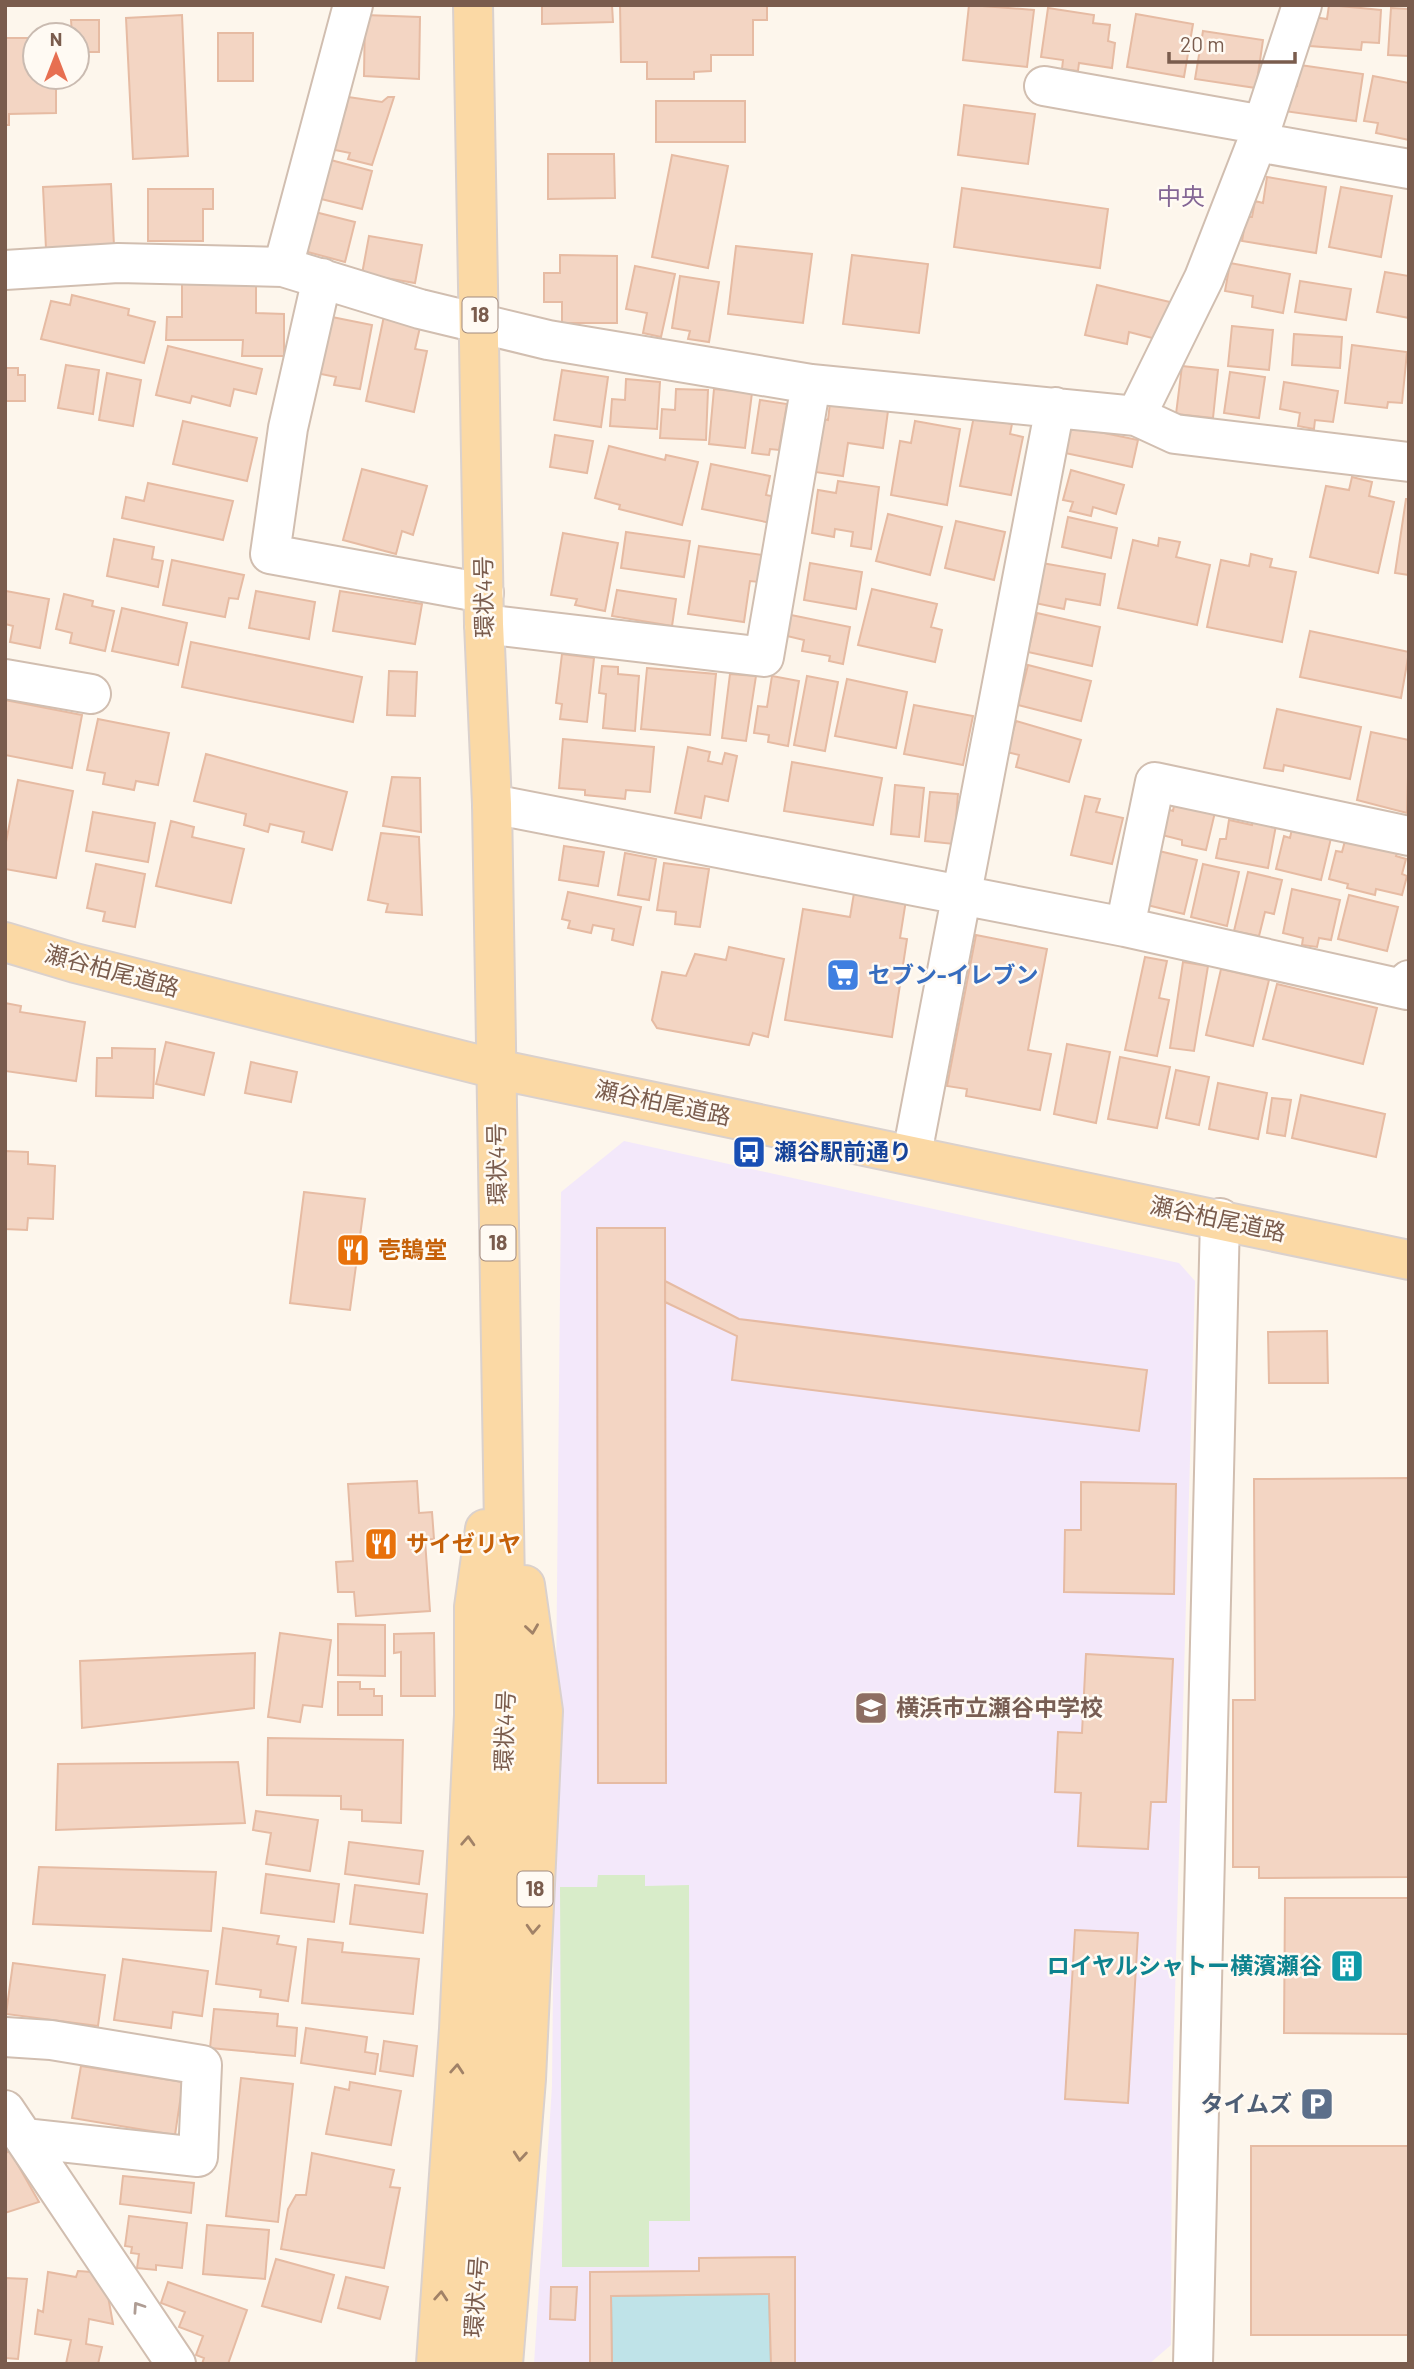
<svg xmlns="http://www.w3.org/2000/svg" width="1414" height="2369" viewBox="0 0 1414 2369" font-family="Barlow,'Noto Sans JP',sans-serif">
  <rect width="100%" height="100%" fill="#fdf6ec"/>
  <!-- education -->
  <path fill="#f3e8fa" d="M624,1141L1179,1263L1195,1281L1172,2102L1171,2345L1149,2364H534L552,2086L561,1192Z"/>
  <!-- green -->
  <path fill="#d8ecc9" d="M598,1875H645V1886L689,1885L690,2221H649V2267H562L560,1887H597Z"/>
  <!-- water -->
  <path fill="#bfe3e8" stroke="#a5d3da" stroke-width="2" d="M769,2294L771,2364H612L611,2296Z"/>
  <!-- building -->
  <path fill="#f3d5c3" stroke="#e6bba3" stroke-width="2" d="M542,5H612L613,22L542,24Z
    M620,5H767V20H753V55H711V71L694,72V79H647V62H621Z
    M969,5L1034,10L1027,67L963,60Z
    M1329,5L1381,10L1379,43L1362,42L1361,50L1310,46L1313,17L1327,19Z
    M1048,8L1094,15L1093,23L1110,25L1108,41L1115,43L1112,68L1079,63L1078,71L1062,69L1063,60L1041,57Z
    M1391,8L1409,9V56L1388,55Z
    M1136,14L1193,24L1184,77L1127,67Z
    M182,15L188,156L133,159L126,18Z
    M365,15L420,17L419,79L364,76Z
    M71,20H99V52H77V35H72Z
    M1203,31L1263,40L1256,88L1195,79Z
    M218,33H253V81H218Z
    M5,38H35V77H56V113L9,114V125H5Z
    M1300,65L1363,74L1356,121L1284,111L1287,84L1297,86Z
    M1373,76L1409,83V140L1376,133L1378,123L1364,121Z
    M348,97L382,102L388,97H394L372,165L348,159L350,153L330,149L341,107L346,109Z
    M656,101H745V142H656Z
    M964,105L1035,114L1028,164L958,155Z
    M548,154H614L615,198L548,199Z
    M672,155L728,166L708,268L652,257Z
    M327,159L372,171L362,209L317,198Z
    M1267,177L1326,187L1316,253L1242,241L1246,217H1252L1255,201L1263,203Z
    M111,184L114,246L46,249L43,187Z
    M1341,187L1392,196L1381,257L1329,247Z
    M962,188L1108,209L1100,268L954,247Z
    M148,189H213V209H203V241H148Z
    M315,212L355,222L345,262L304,251Z
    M369,236L422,245L415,283L362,274Z
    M736,246L812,254L803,323L728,314Z
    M560,255L617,256V323H562V302H544V273H560Z
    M852,255L928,264L919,333L843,324Z
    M1230,263L1290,274L1283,313L1252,307L1253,296L1225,291Z
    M635,266L675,274L661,337L643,333L647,313L626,309Z
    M1385,272L1409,276V318L1377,312Z
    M680,276L719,282L709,342L688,339L690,331L672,328Z
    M182,279L256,281V313L284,314V356H242L243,340H166L167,317H182Z
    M1300,281L1351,289L1346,320L1295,312Z
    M1097,285L1170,302L1160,340L1129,332L1127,344L1085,335Z
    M72,295L129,309L128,315L155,322L144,363L41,339L51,301L70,305Z
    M327,316L372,325L360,389L334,385L336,377L316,373Z
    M384,316L421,323L415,349L427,351L414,412L366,401Z
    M1232,326L1273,330L1269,370L1228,366Z
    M1294,334L1342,337L1340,368L1292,365Z
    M1352,345L1407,352L1402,403L1388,402L1387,408L1345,403Z
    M168,346L262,369L256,394L234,389L230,406L192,396L190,403L156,395Z
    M5,356V368H18V375H25V401H5Z
    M66,365L99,370L93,414L58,408Z
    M1182,366L1218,370L1213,418L1176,414Z
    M562,370L608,377L601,427L554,420Z
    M1230,372L1265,377L1259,418L1224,413Z
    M107,373L141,380L133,426L99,420Z
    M626,379L660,382L657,429L610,426L612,399L625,400Z
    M1284,382L1338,391L1333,422L1315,420L1314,429L1298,426L1300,413L1280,409Z
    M676,389L708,390L706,440L660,438L662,409L675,410Z
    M714,389L752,393L745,448L709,444Z
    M760,400L787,404L779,450L770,449L769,455L752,453Z
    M830,403L888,411L883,448L848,443L843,476L815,472L823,419L828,420Z
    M974,416L1012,424L1010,434L1023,437L1011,495L960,486Z
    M183,421L257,438L247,481L173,464Z
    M915,421L960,429L947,505L891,495L900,441L911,443Z
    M1070,426L1138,440L1132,467L1065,453Z
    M555,435L593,441L587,473L550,467Z
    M609,446L665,460L666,455L698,462L682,525L619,509L620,505L595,498Z
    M711,464L770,476L766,495L776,497L771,523L702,509Z
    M362,469L427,486L413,535L402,531L396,554L343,540Z
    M1071,470L1124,485L1116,514L1093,507L1091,516L1070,511L1073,502L1063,500Z
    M1352,477L1372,482L1369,496L1394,502L1378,573L1310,557L1326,486L1349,490Z
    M838,481L879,487L871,549L851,546L853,532L835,529L834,537L812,533L818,490L836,493Z
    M148,483L233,501L223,540L122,518L126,497L144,501Z
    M1406,499H1409V575L1395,573Z
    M888,514L942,527L930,575L876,561Z
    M1068,517L1117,528L1111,558L1062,547Z
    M956,521L1005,532L994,580L945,568Z
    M626,532L690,541L684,577L621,568Z
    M563,533L618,543L605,611L575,605L577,599L551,595Z
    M1159,538L1180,542L1176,557L1210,565L1197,625L1118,608L1133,540L1158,546Z
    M114,539L154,547L152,559L163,561L158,587L107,576Z
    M699,546L763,555L759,582L750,581L744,622L688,614Z
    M1251,554L1272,559L1270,567L1296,572L1282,642L1207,627L1221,560L1249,566Z
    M172,560L244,575L238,599L229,598L225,617L163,605Z
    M810,563L862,572L856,609L804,600Z
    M1042,563L1105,574L1100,605L1066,599L1064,609L1035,603Z
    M872,589L937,604L931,627L942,630L935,662L858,645Z
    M617,590L676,599L672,626L612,616Z
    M6,591L49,599L40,648L10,642L13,626L5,624Z
    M256,591L315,602L309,639L249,628Z
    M340,591L422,604L415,644L333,631Z
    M64,594L93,601L92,606L114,611L105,651L70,643L72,633L56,629Z
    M122,608L187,623L178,665L112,651Z
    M1037,613L1100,627L1092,666L1028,652Z
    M791,615L850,627L843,664L829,661L830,656L802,651L804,640L787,636Z
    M1310,631L1409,652L1401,698L1300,677Z
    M191,642L362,677L353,722L182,687Z
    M562,654L594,658L587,722L560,719L562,704L556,703Z
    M1028,665L1091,681L1081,721L1018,705Z
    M602,666L618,667V674L639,676L635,731L603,728L606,694L599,693Z
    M647,668L716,674L710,735L641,729Z
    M389,671L417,672L415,716L387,715Z
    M730,674L756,676L746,741L722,738Z
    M772,676L799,681L788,746L768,742L769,735L754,733L758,706L767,707Z
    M807,676L838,682L825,751L794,745Z
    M847,679L907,692L896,748L835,736Z
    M5,700L82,715L72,768L5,755Z
    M914,705L973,716L963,765L904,754Z
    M1277,709L1361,727L1350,779L1284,765L1283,771L1264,768Z
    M98,719L169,733L158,785L136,781L134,790L103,784L105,773L87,770Z
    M1016,721L1081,740L1069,782L1016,767L1019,755L1007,752Z
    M1371,732L1409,740L1407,813L1357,800Z
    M563,739L654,747L650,792L626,790L625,799L585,795V790L559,788Z
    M688,747L710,752L708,761L722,764L725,753L737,756L728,801L705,796L701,818L675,813Z
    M206,754L347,792L332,850L302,842L304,832L270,824L268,832L244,825L246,814L194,801Z
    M792,762L882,778L873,825L784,811Z
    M392,777L420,778L421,832L383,826Z
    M18,780L73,791L56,878L5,869V847Z
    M895,785L924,788L919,837L891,834Z
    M930,792L958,794L954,844L925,841Z
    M1085,796L1100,799L1096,812L1123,818L1112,864L1071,855Z
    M1175,800L1216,808L1206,850L1182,845V840L1158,834L1163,808L1173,811Z
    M93,812L155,823L148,862L86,851Z
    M1254,816L1277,820L1268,868L1216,858L1220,839H1226L1229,820L1252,825Z
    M171,821L194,827L192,837L244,849L231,903L156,886Z
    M1293,824L1332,834L1321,880L1276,869L1284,836L1290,838Z
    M381,833L419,837L422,915L386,912L388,904L368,900Z
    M1346,837L1398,850L1396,856L1406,859L1402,874L1407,876L1402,895L1376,889L1375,895L1347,888L1348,884L1329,879L1336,851L1342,852Z
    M564,846L604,852L598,886L559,880Z
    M1159,851L1197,860L1184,914L1147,905Z
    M625,853L656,859L649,900L618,895Z
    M664,863L709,869L700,927L675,924L676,912L657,910Z
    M96,864L145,874L135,927L103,921L105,912L87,908Z
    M1203,864L1239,872L1227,926L1191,917Z
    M1248,872L1282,880L1274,914L1265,912L1259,936L1234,931Z
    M1292,889L1340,900L1331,940L1319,938L1317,947L1302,945L1303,938L1283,933Z
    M568,892L641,907L633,945L612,940L614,929L593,925L591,933L568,928L570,921L562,919Z
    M854,893L906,900L900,938L907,939L892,1037L785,1020L803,909L850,917Z
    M1349,895L1398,907L1387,951L1338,939Z
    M976,935L1047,949L1028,1050L1051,1054L1040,1110L966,1096L967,1089L947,1086Z
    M729,947L784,959L768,1037L753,1033L749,1045L657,1028L652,1020L662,972L686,976L695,954L726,960Z
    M1145,957L1167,961L1159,998L1169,1000L1157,1056L1125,1050Z
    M1183,962L1208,966L1194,1051L1170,1048Z
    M1221,969L1269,980L1253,1046L1206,1035Z
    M1277,984L1377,1008L1363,1064L1263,1039Z
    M5,1003L21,1006L20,1012L85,1022L76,1081L5,1071Z
    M166,1042L214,1053L204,1095L156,1084Z
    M1067,1044L1110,1052L1096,1123L1054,1114Z
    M112,1048L155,1049L153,1098L96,1096L97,1058H112Z
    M1120,1057L1170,1067L1157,1128L1108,1119Z
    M251,1062L297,1072L291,1102L245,1093Z
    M1176,1070L1209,1077L1199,1125L1166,1118Z
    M1218,1083L1267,1093L1258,1139L1209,1129Z
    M1301,1095L1385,1114L1376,1157L1292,1138Z
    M1272,1098L1291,1100L1285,1136L1267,1133Z
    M5,1151L28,1152V1164L55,1166L53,1219L28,1218L27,1230L5,1229Z
    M304,1192L365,1199L350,1310L290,1303Z
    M597,1228H665L666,1783H598Z
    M665,1281L739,1319L1147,1370L1139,1431L732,1380L737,1336L665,1302Z
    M1327,1331L1328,1383H1269L1268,1332Z
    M1409,1478V1877L1259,1878V1867H1233V1700H1255L1254,1479Z
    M417,1481L419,1513L432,1512L434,1539L425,1540L430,1611L356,1616L354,1592H338L336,1562L353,1561L348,1484Z
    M1081,1482L1176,1484L1174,1594L1064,1592L1065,1530H1081Z
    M338,1624L385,1625V1676L338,1675Z
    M280,1633L331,1640L322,1707L303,1705L300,1722L268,1717Z
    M434,1633L435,1696H401V1652L394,1653V1634Z
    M255,1653L254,1708L82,1728L80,1661Z
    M1086,1654L1173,1659L1166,1802H1151L1148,1849L1078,1846L1081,1793L1055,1792L1058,1732L1082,1733Z
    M338,1682H360V1689H374V1696H382V1715H338Z
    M268,1738L403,1740L401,1823L362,1821V1810L341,1809V1796L267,1795Z
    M238,1762L245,1823L56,1830L58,1764Z
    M256,1811L318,1820L310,1871L266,1864L271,1833L253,1830Z
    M349,1842L423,1851L419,1884L345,1874Z
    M39,1867L216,1872L211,1931L33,1924Z
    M266,1874L339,1884L334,1922L261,1913Z
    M355,1885L427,1894L423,1933L350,1924Z
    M1285,1898H1409V2034L1284,2033Z
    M223,1928L279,1936L277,1944L296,1947L288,2001L260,1997L261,1990L216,1984Z
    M1075,1930L1138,1933L1128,2103L1065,2099Z
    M308,1939L343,1943L342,1952L419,1959L413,2014L302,2003Z
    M123,1959L208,1971L202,2016L173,2012L171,2028L114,2020Z
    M13,1963L105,1975L98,2026L6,2014Z
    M214,2009L278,2014L277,2026L297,2028L295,2056L210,2048Z
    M306,2028L367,2037L365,2052L378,2054L375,2074L301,2063Z
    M384,2041L417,2046L413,2076L380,2071Z
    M81,2066L183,2082L175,2135L72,2118Z
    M241,2078L293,2084L278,2222L226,2216Z
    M350,2082L401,2091L391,2145L326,2134L335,2087L349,2090Z
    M1251,2146H1409V2335H1251Z
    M10,2151L39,2202L5,2213V2153Z
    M312,2153L394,2170L390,2187L400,2188L384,2268L281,2249L288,2209L296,2195H306Z
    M123,2176L194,2183L191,2213L120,2204Z
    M129,2216L187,2223L182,2268L156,2265V2270L137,2268L139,2254L131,2253L132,2247L125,2246Z
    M207,2225L269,2230L265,2279L203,2274Z
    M795,2257V2364H771L769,2294L611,2296L612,2364H590V2272L699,2271V2258Z
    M276,2259L334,2275L321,2322L262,2306Z
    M78,2271L92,2272L108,2296L113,2324L89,2319L86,2344L102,2347L98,2364H55H66L71,2340L35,2334L38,2310L43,2312L48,2272L76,2277Z
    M346,2277L388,2287L380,2319L338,2308Z
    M5,2278L27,2279L18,2359L5,2358Z
    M168,2282L247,2310L228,2364H202L204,2358L196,2355L203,2336L179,2327L185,2312L161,2303Z
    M551,2287H577L575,2320L550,2319Z"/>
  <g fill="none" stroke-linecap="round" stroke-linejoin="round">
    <defs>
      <path id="minor" d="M1044,86L1263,125
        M1257,142L1409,169
        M283,267L353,5
        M5,270L118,263L283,267L420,309L548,340L811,384L1136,416L1175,434L1409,462
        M322,278L288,428L270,554L484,593
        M1136,416L1204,278L1257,142L1302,5
        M484,624L764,657L811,384
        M5,679L91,694
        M492,804L1125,927L1407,990L1409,980
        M1125,927L1155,782L1409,836
        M912,1154L1055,407
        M5,2037L51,2040L202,2065L198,2157L24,2138
        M5,2110L176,2364
        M1193,2364L1220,1218"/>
      <path id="major" d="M5,942L75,963L496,1069L1409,1260
        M436,2364L459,2029L474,1715V1607L485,1529
        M472,2364L492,2045L507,1708L492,804L484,624L473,5
        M503,2364L526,2079L543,1711L525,1585"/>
    </defs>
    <!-- minor casing -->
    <use href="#minor" stroke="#d1beb0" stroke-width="42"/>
    <!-- major casing -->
    <use href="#major" stroke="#dad1cd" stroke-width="42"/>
    <!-- minor -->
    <use href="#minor" stroke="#fff" stroke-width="38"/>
    <!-- major -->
    <use href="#major" stroke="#fbd9a5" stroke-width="38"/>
  </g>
  <!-- one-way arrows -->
  <defs><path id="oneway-chevron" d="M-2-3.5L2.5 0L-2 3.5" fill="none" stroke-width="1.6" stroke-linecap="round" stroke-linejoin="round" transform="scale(1.75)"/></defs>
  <g stroke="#a18267">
    <use href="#oneway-chevron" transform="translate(532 1629) rotate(82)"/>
    <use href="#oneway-chevron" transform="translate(468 1841) rotate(-87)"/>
    <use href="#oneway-chevron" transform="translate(533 1929) rotate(93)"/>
    <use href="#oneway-chevron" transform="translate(457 2069) rotate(-86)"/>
    <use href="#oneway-chevron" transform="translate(520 2156) rotate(95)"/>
    <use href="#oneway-chevron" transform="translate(441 2296) rotate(-86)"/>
  </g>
  <use stroke="#af9d94" href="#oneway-chevron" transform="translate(138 2307) rotate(-124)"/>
  <!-- icons -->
  <defs>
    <symbol id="supermarket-square" viewBox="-11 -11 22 22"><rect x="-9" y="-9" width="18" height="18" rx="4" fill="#3f7fe0" stroke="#fffaf3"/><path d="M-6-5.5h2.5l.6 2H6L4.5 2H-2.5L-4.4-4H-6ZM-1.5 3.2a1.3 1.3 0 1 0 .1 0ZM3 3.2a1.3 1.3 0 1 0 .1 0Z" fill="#fff"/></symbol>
    <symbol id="bus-square" viewBox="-11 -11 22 22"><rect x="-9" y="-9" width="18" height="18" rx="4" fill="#1a4fb4" stroke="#fffaf3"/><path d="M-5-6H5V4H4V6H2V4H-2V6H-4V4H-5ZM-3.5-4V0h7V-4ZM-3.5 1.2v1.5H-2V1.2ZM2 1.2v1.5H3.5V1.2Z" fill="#fff"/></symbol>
    <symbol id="restaurant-square" viewBox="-11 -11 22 22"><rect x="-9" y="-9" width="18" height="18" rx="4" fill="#e8710a" stroke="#fffaf3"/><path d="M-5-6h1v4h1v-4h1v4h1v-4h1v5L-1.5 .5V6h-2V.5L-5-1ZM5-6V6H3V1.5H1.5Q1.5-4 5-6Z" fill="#fff"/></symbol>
    <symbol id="school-square" viewBox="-11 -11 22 22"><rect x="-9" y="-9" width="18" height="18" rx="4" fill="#8d6e63" stroke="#fffaf3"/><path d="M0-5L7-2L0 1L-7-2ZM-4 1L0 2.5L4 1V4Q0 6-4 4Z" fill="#fff"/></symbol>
    <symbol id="building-square" viewBox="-11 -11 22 22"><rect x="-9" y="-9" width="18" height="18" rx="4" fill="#0f9aa8" stroke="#fffaf3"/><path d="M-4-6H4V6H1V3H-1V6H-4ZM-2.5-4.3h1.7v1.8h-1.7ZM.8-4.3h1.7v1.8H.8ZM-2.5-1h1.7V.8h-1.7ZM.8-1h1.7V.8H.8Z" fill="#fff"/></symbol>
    <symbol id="parking-square" viewBox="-11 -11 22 22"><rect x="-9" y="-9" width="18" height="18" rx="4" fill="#5c6f8a" stroke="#fffaf3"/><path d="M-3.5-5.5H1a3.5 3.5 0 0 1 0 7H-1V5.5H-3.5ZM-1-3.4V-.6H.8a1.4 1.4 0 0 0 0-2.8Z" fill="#fff"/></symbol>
  </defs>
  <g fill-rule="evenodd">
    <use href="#supermarket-square" x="824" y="956" width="38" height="38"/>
    <use href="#bus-square" x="730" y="1133" width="38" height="38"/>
    <use href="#restaurant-square" x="334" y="1231" width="38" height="38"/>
    <use href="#restaurant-square" x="362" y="1525" width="38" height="38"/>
    <use href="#school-square" x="852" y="1689" width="38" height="38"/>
    <use href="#building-square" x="1328" y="1947" width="38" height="38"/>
    <use href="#parking-square" x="1298" y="2085" width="38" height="38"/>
  </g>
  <g text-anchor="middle" stroke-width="5" stroke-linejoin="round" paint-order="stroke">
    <!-- shield labels -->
    <g fill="#fffaf3" stroke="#a28b7f" stroke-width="2">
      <rect x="462.5" y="297.5" width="35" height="35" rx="5"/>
      <rect x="480.5" y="1225.5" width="35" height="35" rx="5"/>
      <rect x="517.5" y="1871.5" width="35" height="35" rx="5"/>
    </g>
    <g font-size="21" font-weight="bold" fill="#7a5c4d">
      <text x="480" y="322">18</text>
      <text x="498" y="1250">18</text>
      <text x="535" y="1896">18</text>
    </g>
    <!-- street labels -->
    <g font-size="23" fill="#7a5c4d" stroke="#fffaf3">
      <text transform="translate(484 597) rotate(-91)" y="8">環状4号</text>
      <text transform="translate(112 971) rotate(15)" y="8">瀬谷柏尾道路</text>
      <text transform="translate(663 1103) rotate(12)" y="8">瀬谷柏尾道路</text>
      <text transform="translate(497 1164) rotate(-91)" y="8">環状4号</text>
      <text transform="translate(1218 1219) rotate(12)" y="8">瀬谷柏尾道路</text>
      <text transform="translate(505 1731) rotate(-88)" y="8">環状4号</text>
      <text transform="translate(476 2297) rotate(-86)" y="8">環状4号</text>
    </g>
    <!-- shop labels -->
    <g font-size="23" font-weight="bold" fill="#366cbe" stroke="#fffaf3" text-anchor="start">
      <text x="868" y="983">セブン-イレブン</text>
    </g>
    <!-- transit labels -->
    <g font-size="23" font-weight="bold" fill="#164399" stroke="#fffaf3" text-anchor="start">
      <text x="774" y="1160">瀬谷駅前通り</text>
    </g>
    <!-- food labels -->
    <g font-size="23" font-weight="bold" fill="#c56008" stroke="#fffaf3" text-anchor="start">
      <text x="378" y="1258">壱鵠堂</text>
      <text x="406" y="1552">サイゼリヤ</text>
    </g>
    <!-- education labels -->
    <g font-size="23" font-weight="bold" fill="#785e54" stroke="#fffaf3" text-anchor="start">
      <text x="896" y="1716">横浜市立瀬谷中学校</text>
    </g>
    <!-- culture labels -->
    <g font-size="23" font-weight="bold" fill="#0d838f" stroke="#fffaf3" text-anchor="end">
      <text x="1322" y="1974">ロイヤルシャトー横濱瀬谷</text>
    </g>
    <!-- service labels -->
    <g font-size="23" font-weight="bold" fill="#4e5e75" stroke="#fffaf3" text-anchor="end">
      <text x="1292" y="2112">タイムズ</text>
    </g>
    <!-- neighbourhood labels -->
    <g font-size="24" fill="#846695" stroke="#fffaf3">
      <text x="1181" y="205">中央</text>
    </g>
  </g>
  <!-- border -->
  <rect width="1414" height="2369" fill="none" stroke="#7a5c4d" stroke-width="14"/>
  <!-- north arrow -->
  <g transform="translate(56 56)"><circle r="33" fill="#fffaf3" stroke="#cabbb1" stroke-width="2"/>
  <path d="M0-5L12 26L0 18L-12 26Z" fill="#e76f51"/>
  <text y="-10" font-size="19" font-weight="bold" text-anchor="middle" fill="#7a5c4d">N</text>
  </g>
  <!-- scale -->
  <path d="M1169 52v10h126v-10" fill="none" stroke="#7a5c4d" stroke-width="3.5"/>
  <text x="1180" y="52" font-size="21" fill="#7a5c4d" stroke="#fffaf3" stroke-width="5" paint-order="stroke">20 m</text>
</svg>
